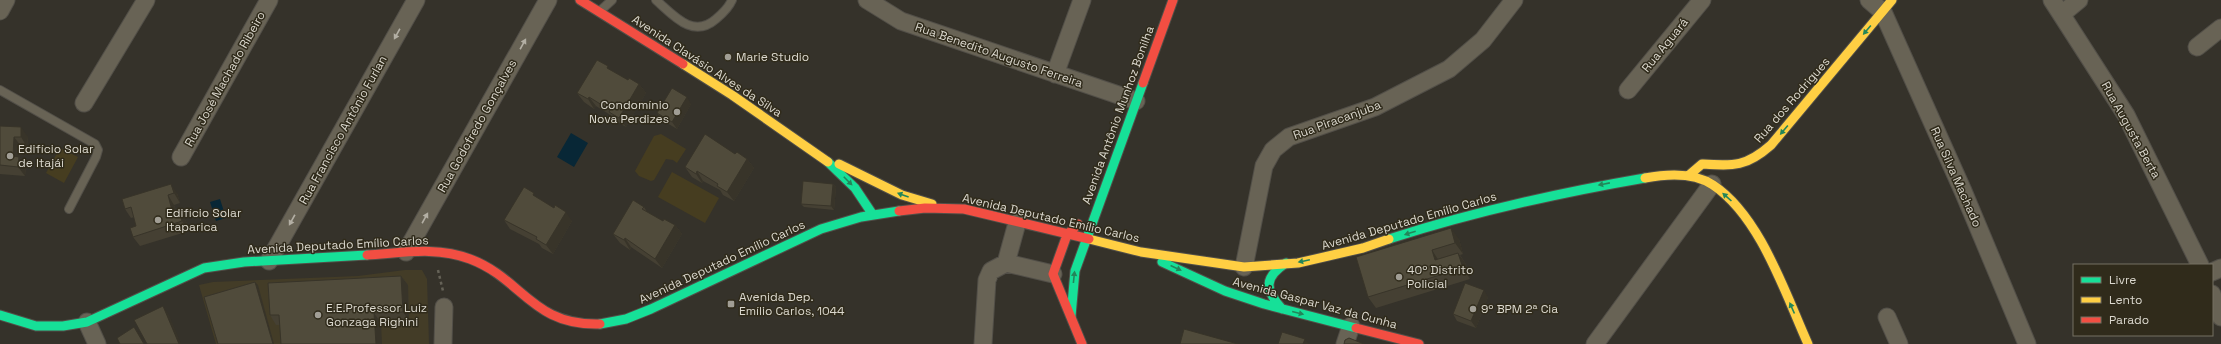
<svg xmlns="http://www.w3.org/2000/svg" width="2221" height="344" viewBox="0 0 2221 344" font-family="'Space Grotesk',sans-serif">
  <rect width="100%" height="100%" fill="#35322a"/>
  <!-- built -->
  <path fill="#433c27" d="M405,270H422L427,279L429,344H216L199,285L213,282L358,276Z"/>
  <!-- green -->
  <path fill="#463d20" d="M661,134L686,149L677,163L673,160L666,159L654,180L651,181L639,176L635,171L654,136Z
    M60,148L78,157L64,183L46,173Z
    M672,172L719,198L705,223L658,197Z"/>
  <!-- water -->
  <path fill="#082736" d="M571,133L588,143L574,167L557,157Z
    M220,199L226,218L216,221L210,202Z"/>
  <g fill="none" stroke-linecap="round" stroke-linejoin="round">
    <defs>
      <path id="lane" d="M656,0C674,16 693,39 716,19C722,14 729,7 732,0
        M600,11L612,0
        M0,90L95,144L98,150L96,157L69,209"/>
      <path id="street" d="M867,0L901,21L1136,101
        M1869,0L1883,12L1963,191L2027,344
        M2052,0L2126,115L2200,265
        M0,11L6,0
        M2062,14L2079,0
        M2197,47L2221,28
        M1055,74L1082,0
        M1628,90L1702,0
        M84,103L146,0
        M181,157L269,0
        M406,252L548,0
        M269,261L416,0
        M1006,263L1017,223
        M1244,267L1264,166L1273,150L1289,137L1375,107L1449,69L1483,40L1514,0
        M2212,272L2221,268
        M2212,294L2221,317
        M1887,317L1899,344
        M87,322L97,344
        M443,344L444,307
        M983,344L987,280L991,271L1006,263L1053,274
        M1345,344L1351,326
        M1595,344L1712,184"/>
      <path id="fast" d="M828,162L855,188L873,215
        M1389,239C1473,212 1558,193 1645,178
        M1162,262L1225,291L1264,304L1356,328
        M1282,309C1265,290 1263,278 1286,263
        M0,315L36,326H63L87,322L204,268L244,262L367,255
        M1071,316L1075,271L1143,83
        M600,324L626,319L651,309L821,229L861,217L899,211"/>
      <path id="slow" d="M683,64L732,95L828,162
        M839,164L902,195L932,204
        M1688,176L1702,164C1734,166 1746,167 1771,145L1892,0
        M1645,178C1666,174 1694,172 1713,185C1760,216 1785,293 1808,344
        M1089,239L1141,252L1244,267L1298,263L1363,248L1389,239"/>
      <path id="jam" d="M580,0L683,64
        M1143,83L1173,0
        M899,211L925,208L964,209L1089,239
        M1078,224L1067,235L1053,274L1082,344
        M367,255C401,253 437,246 470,259C523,279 532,326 600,324
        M1356,328L1419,344"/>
    </defs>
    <!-- lane casing -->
    <use href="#lane" stroke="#524f48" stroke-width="10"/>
    <!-- street casing -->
    <use href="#street" stroke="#524f48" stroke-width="19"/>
    <!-- fast casing -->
    <use href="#fast" stroke="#524f48" stroke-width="11"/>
    <!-- slow casing -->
    <use href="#slow" stroke="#524f48" stroke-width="11"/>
    <!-- jam casing -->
    <use href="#jam" stroke="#524f48" stroke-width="11"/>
    <!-- path -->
    <path stroke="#656257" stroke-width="2.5" stroke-dasharray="3 3" stroke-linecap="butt" d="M438,270L443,291"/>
    <!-- lane -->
    <use href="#lane" stroke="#686355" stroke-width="8"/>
    <!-- street -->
    <use href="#street" stroke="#686355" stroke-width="17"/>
    <!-- fast -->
    <use href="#fast" stroke="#16e098" stroke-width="9"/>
    <!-- slow -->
    <use href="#slow" stroke="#ffcf43" stroke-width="9"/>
    <!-- jam -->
    <use href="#jam" stroke="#f24e42" stroke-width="9"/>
  </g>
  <!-- wall -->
  <path fill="#454033" d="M611,71L628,80L639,84L646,93L626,127L616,121L612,116L596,106L594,109L584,102L577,93Z
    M691,104L677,129L662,120L657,113Z
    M0,126L28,137L27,147L21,146L20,158L26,166L25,176L0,174Z
    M735,154L747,159L754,168L734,201L723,195L720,190L703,181L702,183L692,177L685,167Z
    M833,184L836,187L834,210L804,207L801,204Z
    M177,193L180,203L174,205L177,213L179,212L186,221L189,231L140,246L133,237L136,226L134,217L131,218L125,209L122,199Z
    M538,198L572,221L553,254L542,248L539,244L510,229L504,220Z
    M644,207L647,212L663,221L675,225L682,234L662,268L631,247L630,250L620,243L613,234Z
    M1459,239L1463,254L1460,255L1466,264L1470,279L1376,308L1368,297L1356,257Z
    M401,276L408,285L409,321L381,323L276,325L270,315Z
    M1488,297L1476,328L1457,321L1453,314Z"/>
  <!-- shaded-wall -->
  <path fill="#383429" d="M639,84L646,93L626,127L619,118Z
    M589,97L596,106L594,109L588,99Z
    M687,97L691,104L677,129L672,122Z
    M21,127L28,137L27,147L21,137Z
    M14,137L21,146L20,158L26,166L25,176L18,167L13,156Z
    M747,159L754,168L734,201L727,192Z
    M697,171L703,181L702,183L696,174Z
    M171,184L177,193L180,203L174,193Z
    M833,184L836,187L834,210L831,206Z
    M168,195L174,205L180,223L173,214Z
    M179,212L186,221L189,231L182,221Z
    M566,212L572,221L553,254L546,245Z
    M675,225L682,234L662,268L655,259Z
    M1451,228L1459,239L1463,254L1455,243Z
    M625,238L631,247L630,250L624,240Z
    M1432,250L1439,261L1435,260Z
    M1458,253L1466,264L1470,279L1463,268Z
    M401,276L408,285L409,321L403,312Z
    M255,282L258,285L274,344H273Z
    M1484,290L1488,297L1476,328L1471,321Z
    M163,306L169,315L181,344H179Z
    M374,313L381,323L382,344H376Z
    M134,327L139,333L145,344H144Z
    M1305,339L1309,344H1303Z"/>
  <!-- building -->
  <path fill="#504b3b" stroke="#383429" d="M597,60L608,66L607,68L628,80L629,78L639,84L619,118L609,112L610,110L589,97L588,99L577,93Z
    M672,88L687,97L672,122L657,113Z
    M0,126L21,127V137H14L13,156L19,157L18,167L0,165Z
    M705,134L735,154L737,152L747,159L727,192L717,186L718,184L697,171L696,174L685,167Z
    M803,181L833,184L831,206L801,204Z
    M171,184L174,193L168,195L173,214L179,212L182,221L133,237L130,228L136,226L131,207L125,209L122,199Z
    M524,187L534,193L533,195L554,208L555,205L566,212L546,245L536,239L537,237L504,220Z
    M633,200L644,207L642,209L663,221L664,219L675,225L655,259L625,238L624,240L613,234Z
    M1451,228L1455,243L1432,250L1435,260L1458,253L1463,268L1368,297L1356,257Z
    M401,276L403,312L374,313L376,344H281L279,315H270L268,283Z
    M255,282L273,344H218L204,297Z
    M1465,283L1484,290L1471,321L1453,314Z
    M163,306L179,344H147L134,320Z
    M134,327L144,344H120L117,338Z
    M1184,329L1238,344H1180Z
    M1282,332L1305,339L1303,344H1278Z
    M1349,338L1364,344H1344L1345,340Z"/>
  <!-- one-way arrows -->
  <defs><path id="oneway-solid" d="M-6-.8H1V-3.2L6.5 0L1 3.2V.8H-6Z"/></defs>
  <g fill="#23865a">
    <use href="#oneway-solid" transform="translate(1867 30) rotate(130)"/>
    <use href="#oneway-solid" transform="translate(1784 130) rotate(130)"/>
    <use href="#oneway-solid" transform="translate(848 181) rotate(45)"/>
    <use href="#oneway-solid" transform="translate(1604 184) rotate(169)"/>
    <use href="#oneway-solid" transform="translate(903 195) rotate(-160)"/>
    <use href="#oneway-solid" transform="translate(1727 197) rotate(-138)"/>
    <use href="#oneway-solid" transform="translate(1410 233) rotate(162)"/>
    <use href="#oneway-solid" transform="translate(1304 261) rotate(168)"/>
    <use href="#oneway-solid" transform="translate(1176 268) rotate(25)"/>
    <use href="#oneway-solid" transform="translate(1074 277) rotate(-84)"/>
    <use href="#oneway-solid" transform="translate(1792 308) rotate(-114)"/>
    <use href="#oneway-solid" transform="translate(1298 313) rotate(14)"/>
  </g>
  <g fill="#b3afa4">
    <use href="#oneway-solid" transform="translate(397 34) rotate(119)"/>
    <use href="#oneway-solid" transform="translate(523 44) rotate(-61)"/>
    <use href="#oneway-solid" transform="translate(425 218) rotate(-61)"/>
    <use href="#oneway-solid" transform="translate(292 220) rotate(119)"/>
  </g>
  <!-- markers -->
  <g fill="#a19e95" stroke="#302b1b" stroke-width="1.5">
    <circle cx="728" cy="57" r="4"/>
    <circle cx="677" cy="112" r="4"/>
    <circle cx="10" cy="156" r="4"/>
    <circle cx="158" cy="220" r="4"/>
    <circle cx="1399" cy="277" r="4"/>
    <rect x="727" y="300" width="8" height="8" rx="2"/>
    <circle cx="1473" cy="309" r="4"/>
    <circle cx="318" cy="315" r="4"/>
  </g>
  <g text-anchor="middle" stroke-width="3" stroke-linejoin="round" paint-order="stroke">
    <!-- street labels -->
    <g font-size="12" fill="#dbd8ce" stroke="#302b1b">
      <text transform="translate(1665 45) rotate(-51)" y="4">Rua Aguará</text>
      <text transform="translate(999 55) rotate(19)" y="4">Rua Benedito Augusto Ferreira</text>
      <text transform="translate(707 66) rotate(33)" y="4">Avenida Clavásio Alves da Silva</text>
      <text transform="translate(225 79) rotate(-61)" y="4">Rua José Machado Ribeiro</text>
      <text transform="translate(1792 100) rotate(-49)" y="4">Rua dos Rodrigues</text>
      <text transform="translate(1118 115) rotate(-70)" y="4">Avenida Antônio Munhoz Bonilha</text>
      <text transform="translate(1337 120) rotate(-20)" y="4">Rua Piracanjuba</text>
      <text transform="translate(477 126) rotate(-61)" y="4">Rua Godofredo Gonçalves</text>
      <text transform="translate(343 130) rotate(-61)" y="4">Rua Francisco Antônio Furlan</text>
      <text transform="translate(2131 130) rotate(61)" y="4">Rua Augusta Berta</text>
      <text transform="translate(1956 177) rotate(66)" y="4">Rua Silva Machado</text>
      <text transform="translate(1051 218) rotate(13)" y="4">Avenida Deputado Emílio Carlos</text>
      <text transform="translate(1409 221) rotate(-16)" y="4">Avenida Deputado Emílio Carlos</text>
      <text transform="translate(338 245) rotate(-3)" y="4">Avenida Deputado Emílio Carlos</text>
      <text transform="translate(722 262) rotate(-25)" y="4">Avenida Deputado Emílio Carlos</text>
      <text transform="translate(1315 303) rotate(15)" y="4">Avenida Gaspar Vaz da Cunha</text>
    </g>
    <!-- poi labels -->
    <g font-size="12" fill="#dbd8ce" stroke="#302b1b" text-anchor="start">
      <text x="736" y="61">Marie Studio</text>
      <text x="669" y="109" text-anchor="end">Condomínio<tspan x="669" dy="14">Nova Perdizes</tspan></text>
      <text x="18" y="153">Edifício Solar<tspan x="18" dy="14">de Itajái</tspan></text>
      <text x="166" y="217">Edifício Solar<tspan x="166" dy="14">Itaparica</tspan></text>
      <text x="1407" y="274">40º Distrito<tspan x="1407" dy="14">Policial</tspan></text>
      <text x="739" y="301">Avenida Dep.<tspan x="739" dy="14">Emílio Carlos, 1044</tspan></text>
      <text x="326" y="312">E.E.Professor Luiz<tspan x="326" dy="14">Gonzaga Righini</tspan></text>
      <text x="1481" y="313">9º BPM 2ª Cia</text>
    </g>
  </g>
  <!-- legend -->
  <rect x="2073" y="264" width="140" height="72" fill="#302b1b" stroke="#747063"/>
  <rect x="2081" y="277" width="20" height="6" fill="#16e098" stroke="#747063"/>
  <text x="2109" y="284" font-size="12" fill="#dbd8ce">Livre</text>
  <rect x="2081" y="297" width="20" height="6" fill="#ffcf43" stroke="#747063"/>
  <text x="2109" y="304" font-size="12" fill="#dbd8ce">Lento</text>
  <rect x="2081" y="317" width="20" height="6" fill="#f24e42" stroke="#747063"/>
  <text x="2109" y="324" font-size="12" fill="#dbd8ce">Parado</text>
</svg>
